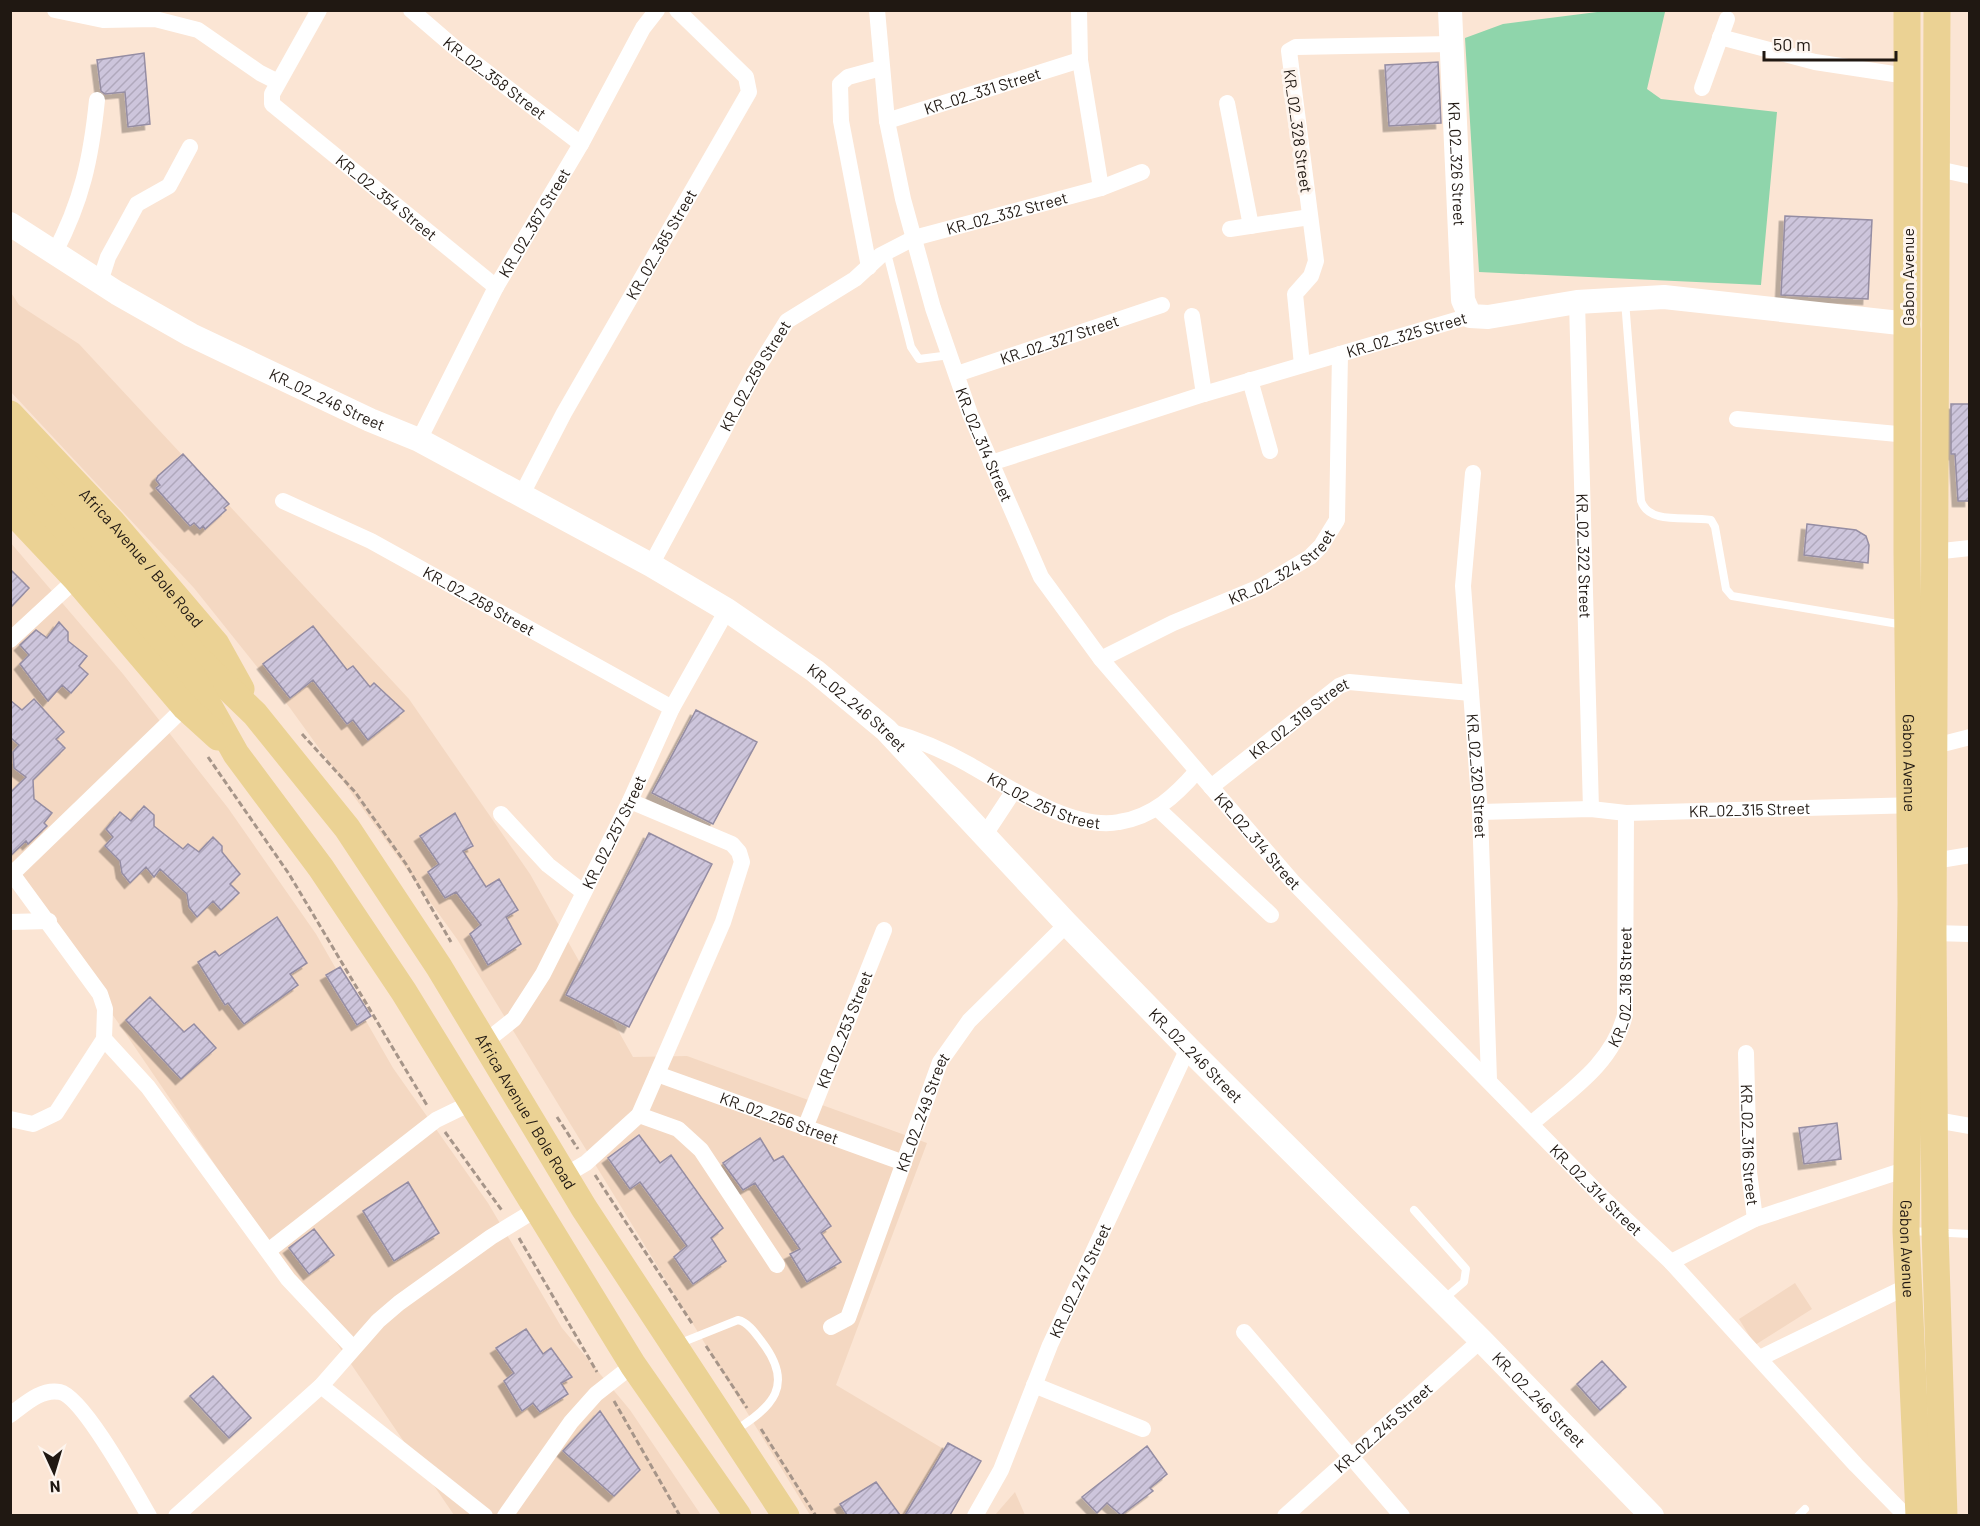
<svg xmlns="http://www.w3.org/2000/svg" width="1980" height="1526" viewBox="0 0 1980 1526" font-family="Barlow,sans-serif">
  <defs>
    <pattern id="building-hatch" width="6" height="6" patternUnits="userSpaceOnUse" patternTransform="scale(1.5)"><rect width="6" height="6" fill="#cdc5dc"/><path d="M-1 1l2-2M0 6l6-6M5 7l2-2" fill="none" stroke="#b0a8bc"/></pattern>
    <filter id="shadow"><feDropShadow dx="-5.5" dy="5.5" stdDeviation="0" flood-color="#0004"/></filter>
  </defs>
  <rect width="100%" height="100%" fill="#fbe5d4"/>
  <!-- built -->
  <path fill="#f4d8c2" d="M10,291L19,305L79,344L409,699L530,874L633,1057L687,1056L927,1143L836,1385L972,1466L938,1515H810L457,939L290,708L194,588L11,392Z
    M10,542L123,674L228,808L316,934L393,1068L488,1203L562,1328L630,1410L701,1515H454L117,1021L11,873Z
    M1795,1283L1812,1309L1755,1345L1739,1319Z
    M1015,1492L1025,1515H995Z"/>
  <!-- green -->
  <path fill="#8fd5ab" d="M1605,11L1665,12L1647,89L1661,99L1777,112L1761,285L1479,272L1465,38L1503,24Z"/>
  <!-- building -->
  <path fill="url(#building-hatch)" stroke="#958da3" stroke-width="1.5" filter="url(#shadow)" d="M144,53L150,124L128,127L125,92L105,94L101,91L97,60Z
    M1438,62L1441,123L1389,126L1385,65Z
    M1785,216L1872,220L1868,299L1781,295Z
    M1951,404H1970V501H1958L1955,454H1951Z
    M183,454L229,504L224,508L226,510L205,529L203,526L200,529L194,523L190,526L156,488L160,485L156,480L158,476Z
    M1807,524L1856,530L1866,536L1869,545L1868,563L1804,555Z
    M10,569L29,588L10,608Z
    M59,622L68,632V641L87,656L79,666L88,674L71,693L62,685L48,701L20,664L29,655L20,645L36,630L47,638Z
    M313,626L347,670L353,666L370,687L374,683L404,711L368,740L353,720L347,724L313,680L290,698L263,664Z
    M34,699L64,732L56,739L65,748L33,780L34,799L52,813L44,823L47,826L28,844L26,841L10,856V793L26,777L14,768L13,752L19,745L10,737V700L22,710Z
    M696,710L757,742L713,824L652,793Z
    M144,806L154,815V826L183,849L188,844L199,852L213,837L222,846V852L240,874L230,884L239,893L221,910L213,901L197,917L189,907L187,894L160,869L154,877L146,867L130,883L122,873L120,861L105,846L113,837L106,829L120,812L131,821Z
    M455,813L473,846L463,851L486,887L499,879L518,910L506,917L521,944L488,965L470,934L481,925L456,892L445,898L428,872L439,864L420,836Z
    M649,833L712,864L629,1027L566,995Z
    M277,917L307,963L290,974L298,985L244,1024L228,1003L225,1005L198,962L215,951L219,956Z
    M340,967L371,1016L357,1025L326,975Z
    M150,997L184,1032L194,1024L216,1048L181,1079L126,1020Z
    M1837,1123L1841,1159L1804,1164L1799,1128Z
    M639,1135L660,1163L671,1155L723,1228L711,1238L726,1261L693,1284L674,1257L687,1246L640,1182L630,1189L608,1158Z
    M760,1138L774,1161L783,1156L831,1226L821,1233L841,1262L807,1282L790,1254L800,1249L755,1183L743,1190L723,1163Z
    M408,1182L439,1233L394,1261L363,1211Z
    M314,1229L334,1255L309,1274L289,1248Z
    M526,1329L543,1354L551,1348L572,1377L561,1383L568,1394L540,1412L533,1403L522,1411L504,1381L514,1373L496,1348Z
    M1602,1361L1626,1387L1600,1410L1577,1384Z
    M213,1376L251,1418L229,1438L190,1396Z
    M600,1411L640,1470L614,1496L563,1451Z
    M948,1443L981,1461L950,1515H905Z
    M1147,1446L1167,1474L1150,1488L1153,1491L1121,1515L1107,1503L1097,1513L1082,1497Z
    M876,1482L900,1515H847L840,1504Z"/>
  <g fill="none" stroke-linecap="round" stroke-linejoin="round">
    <!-- path -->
    <path stroke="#a69589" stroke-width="3" stroke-dasharray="6 3" stroke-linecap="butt" d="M302,734L355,792L406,864L451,942
      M208,757L289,874L428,1107
      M557,1117L578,1149
      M445,1132L503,1212
      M595,1175L693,1325
      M519,1238L597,1372
      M706,1346L747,1408
      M614,1401L680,1516
      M761,1429L816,1516"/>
    <!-- lane -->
    <path stroke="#fff" stroke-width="8" d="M887,253L911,347L919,359L950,355
      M1625,301L1641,501C1650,526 1688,515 1711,520L1715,527L1726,589L1732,596L1904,625
      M1414,1210L1466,1269L1464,1282L1444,1299
      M1910,1231L1970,1234
      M678,1344L738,1320C748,1322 756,1334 762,1342C795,1385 773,1407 734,1431
      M1798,1516L1805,1509"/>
    <!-- street -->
    <g stroke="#fff" stroke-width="16">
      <path d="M55,10L103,20L155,19L198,30L260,73L278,82"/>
      <path id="s1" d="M319,10L272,94V104L496,287"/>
      <path id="s2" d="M411,10L454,47L581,144"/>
      <path id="s3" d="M877,10L887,121L903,199L933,308L970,414L1041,577L1101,659L1292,881L1603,1198L1671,1262L1856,1465L1906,1516"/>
      <path d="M1079,10L1080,60L1101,188"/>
      <path d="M1720,37L1815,62L1907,76"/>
      <path d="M1702,88L1727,19"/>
      <path d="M1227,103L1251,226"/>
      <path id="s4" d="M887,121L1080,60"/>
      <path d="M1938,169L1970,176"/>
      <path d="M1230,229L1310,217"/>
      <path d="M54,254C82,201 91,159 97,100"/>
      <path d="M869,267L841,121L840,84L848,77L881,68"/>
      <path d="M100,282L108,257L137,204L169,186L190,147"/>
      <path id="s5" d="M1577,302L1591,809"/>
      <path d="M1192,316L1204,394"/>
      <path d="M1302,365L1295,294L1311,276L1316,261L1289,51L1296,47L1451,44"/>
      <path id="s6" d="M957,374L1162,305"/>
      <path d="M1250,380L1270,451"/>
      <path d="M1737,419L1908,435"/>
      <path id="s7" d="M419,440L496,287L581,144L643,28L657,10"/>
      <path id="s8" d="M991,463L1204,394L1470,316"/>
      <path id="s9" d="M1473,473L1463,586L1480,812L1489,1080"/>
      <path id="s10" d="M521,496L564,413L749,92L746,77L677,10"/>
      <path id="s11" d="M283,501L371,541L672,708"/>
      <path d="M1933,552L1970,548"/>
      <path id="s12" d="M651,565L754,374L787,321L855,279L881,255L914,238L1101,188L1142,172"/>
      <path d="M10,640L76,579"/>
      <path id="s13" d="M1101,659L1173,623L1260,587L1310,557L1321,546L1337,520L1340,354"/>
      <path id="s14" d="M888,731C917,739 943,750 968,764C1007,786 1072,831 1119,822C1153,817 1176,795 1197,771"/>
      <path d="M1935,746L1970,737"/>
      <path id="s15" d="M1211,787L1339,686L1349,682L1471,693"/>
      <path d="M1157,808L1271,915"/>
      <path id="s16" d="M1480,812L1591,809L1626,813L1918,805"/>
      <path d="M501,814L548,865L583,892"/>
      <path d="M984,836L1013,792"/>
      <path d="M1934,861L1970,855"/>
      <path d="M10,871L100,994L105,1009L104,1039L148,1087L288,1279L353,1348"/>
      <path d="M12,874L185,707"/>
      <path d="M10,922L49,921"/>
      <path d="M1933,933L1970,934"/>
      <path id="s17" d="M485,1042L514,1019L543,974L630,801L672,708L727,610"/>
      <path id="s18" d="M1746,1053L1749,1172L1755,1219L1907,1169"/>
      <path id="s19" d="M657,1074L904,1163"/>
      <path d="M639,1115L678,1129L701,1150L777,1265"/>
      <path d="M10,1119L33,1124L56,1113L104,1039"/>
      <path d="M1936,1120L1970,1126"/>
      <path id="s20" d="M1531,1124C1569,1091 1612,1065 1625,1015L1626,813"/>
      <path id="s21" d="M805,1128L884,930"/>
      <path d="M564,1176L586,1163L639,1115L723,922L742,862L739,852L732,844L630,801"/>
      <path d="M268,1251L436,1120L473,1102"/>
      <path d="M1671,1262L1755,1219"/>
      <path id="s22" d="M831,1327L848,1318L940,1062L969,1021L1067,924"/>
      <path d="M1244,1332L1402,1516"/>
      <path d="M1760,1358L1908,1286"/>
      <path d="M1034,1385L1143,1429"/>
      <path d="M321,1386L485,1516"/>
      <path d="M10,1415C24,1405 41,1388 60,1392C83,1397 135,1492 149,1516"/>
      <path d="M176,1516L321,1386L378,1321L399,1303L491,1237L537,1209"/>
      <path d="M505,1516L571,1422L596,1394L633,1365"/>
      <path id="s23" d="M975,1516L1001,1470L1050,1345L1188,1048"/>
      <path id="s24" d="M1285,1516L1481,1340"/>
    </g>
    <!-- secondary -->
    <g stroke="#fff" stroke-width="24">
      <path id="s25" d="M1450,10L1463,300L1470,316L1488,317L1577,302L1664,297L1909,324"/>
      <path id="s26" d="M10,224L117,293L191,335L370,420L419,440L651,565L727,610L815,671L886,730L1067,924L1188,1048L1481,1340L1652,1516"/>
    </g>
    <!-- primary -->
    <g stroke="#ebd294" stroke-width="27">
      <path id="s27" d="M1907,10V553L1911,903L1906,1231L1919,1516"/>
      <path d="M1937,10L1933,933L1935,1231L1944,1516"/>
      <path id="s28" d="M10,414L112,522L216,644L241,689"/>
      <path id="s29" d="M10,449L109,550L197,658L255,714L347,828L439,967L584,1208L786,1516"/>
      <path d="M10,479L191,674L236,754L321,868L404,992L633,1365L738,1516"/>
      <path d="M10,509L76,579L185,707L218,737"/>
    </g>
  </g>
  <g text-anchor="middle" stroke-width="6" stroke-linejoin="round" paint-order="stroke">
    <!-- street labels -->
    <g font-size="16" fill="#201812" stroke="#fef5ee">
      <text dy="6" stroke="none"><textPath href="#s2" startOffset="108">KR_02_358 Street</textPath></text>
      <text dy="6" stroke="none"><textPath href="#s4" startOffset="100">KR_02_331 Street</textPath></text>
      <text transform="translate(1298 131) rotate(82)" y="6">KR_02_328 Street</text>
      <text dy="6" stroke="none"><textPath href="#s25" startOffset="154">KR_02_326 Street</textPath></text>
      <text dy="6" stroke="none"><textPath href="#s1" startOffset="254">KR_02_354 Street</textPath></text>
      <text dy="6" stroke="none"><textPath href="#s12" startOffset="528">KR_02_332 Street</textPath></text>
      <text dy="6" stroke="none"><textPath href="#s7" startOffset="246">KR_02_367 Street</textPath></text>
      <text dy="6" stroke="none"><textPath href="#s10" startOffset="288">KR_02_365 Street</textPath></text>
      <text transform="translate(1908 277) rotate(-90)" y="6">Gabon Avenue</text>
      <text dy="6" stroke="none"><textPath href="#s8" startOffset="435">KR_02_325 Street</textPath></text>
      <text dy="6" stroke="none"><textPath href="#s6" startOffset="108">KR_02_327 Street</textPath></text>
      <text dy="6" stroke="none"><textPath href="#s12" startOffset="216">KR_02_259 Street</textPath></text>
      <text dy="6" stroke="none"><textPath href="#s26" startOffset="363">KR_02_246 Street</textPath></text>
      <text dy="6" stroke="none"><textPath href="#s3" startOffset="450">KR_02_314 Street</textPath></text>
      <text dy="6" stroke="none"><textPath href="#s5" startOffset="254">KR_02_322 Street</textPath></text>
      <text dy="6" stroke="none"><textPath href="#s28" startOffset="195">Africa Avenue / Bole Road</textPath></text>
      <text dy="6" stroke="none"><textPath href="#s13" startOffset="204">KR_02_324 Street</textPath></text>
      <text dy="6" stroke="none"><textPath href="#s11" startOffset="220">KR_02_258 Street</textPath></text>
      <text dy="6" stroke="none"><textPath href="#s26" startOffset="978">KR_02_246 Street</textPath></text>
      <text dy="6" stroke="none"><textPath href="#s15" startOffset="112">KR_02_319 Street</textPath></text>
      <text dy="6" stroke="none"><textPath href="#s27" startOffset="753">Gabon Avenue</textPath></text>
      <text dy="6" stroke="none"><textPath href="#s9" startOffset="304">KR_02_320 Street</textPath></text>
      <text dy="6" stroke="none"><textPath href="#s14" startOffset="172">KR_02_251 Street</textPath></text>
      <text dy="6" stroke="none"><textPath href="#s16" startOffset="270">KR_02_315 Street</textPath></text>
      <text dy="6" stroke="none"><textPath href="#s17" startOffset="249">KR_02_257 Street</textPath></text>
      <text dy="6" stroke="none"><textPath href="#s3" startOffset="936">KR_02_314 Street</textPath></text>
      <text dy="6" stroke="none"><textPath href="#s20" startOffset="174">KR_02_318 Street</textPath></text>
      <text dy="6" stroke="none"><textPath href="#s21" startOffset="106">KR_02_253 Street</textPath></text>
      <text dy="6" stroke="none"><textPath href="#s26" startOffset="1464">KR_02_246 Street</textPath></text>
      <text dy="6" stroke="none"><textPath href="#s29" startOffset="843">Africa Avenue / Bole Road</textPath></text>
      <text dy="6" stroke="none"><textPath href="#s22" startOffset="238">KR_02_249 Street</textPath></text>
      <text dy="6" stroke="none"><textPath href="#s19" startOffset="130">KR_02_256 Street</textPath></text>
      <text dy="6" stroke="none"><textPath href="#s18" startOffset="92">KR_02_316 Street</textPath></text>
      <text dy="6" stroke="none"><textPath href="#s3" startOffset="1422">KR_02_314 Street</textPath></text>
      <text dy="6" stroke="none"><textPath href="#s27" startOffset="1239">Gabon Avenue</textPath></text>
      <text dy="6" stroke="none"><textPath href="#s23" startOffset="258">KR_02_247 Street</textPath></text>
      <text dy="6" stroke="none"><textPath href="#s26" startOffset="1950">KR_02_246 Street</textPath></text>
      <text dy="6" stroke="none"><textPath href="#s24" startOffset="132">KR_02_245 Street</textPath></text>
    </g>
  </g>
  <!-- border -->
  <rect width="1980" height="1526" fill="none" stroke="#201812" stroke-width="24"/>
  <!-- north arrow -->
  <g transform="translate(54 1472) rotate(176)" stroke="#fef5ee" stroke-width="4.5" paint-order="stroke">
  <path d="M0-4.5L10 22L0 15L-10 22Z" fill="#201812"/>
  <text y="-9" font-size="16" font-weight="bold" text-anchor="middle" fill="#201812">N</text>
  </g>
  <!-- scale -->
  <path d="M1764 51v9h132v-9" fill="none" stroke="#201812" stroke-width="3"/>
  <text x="1773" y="51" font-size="18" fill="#201812" stroke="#fef5ee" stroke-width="4.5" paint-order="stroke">50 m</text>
</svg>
